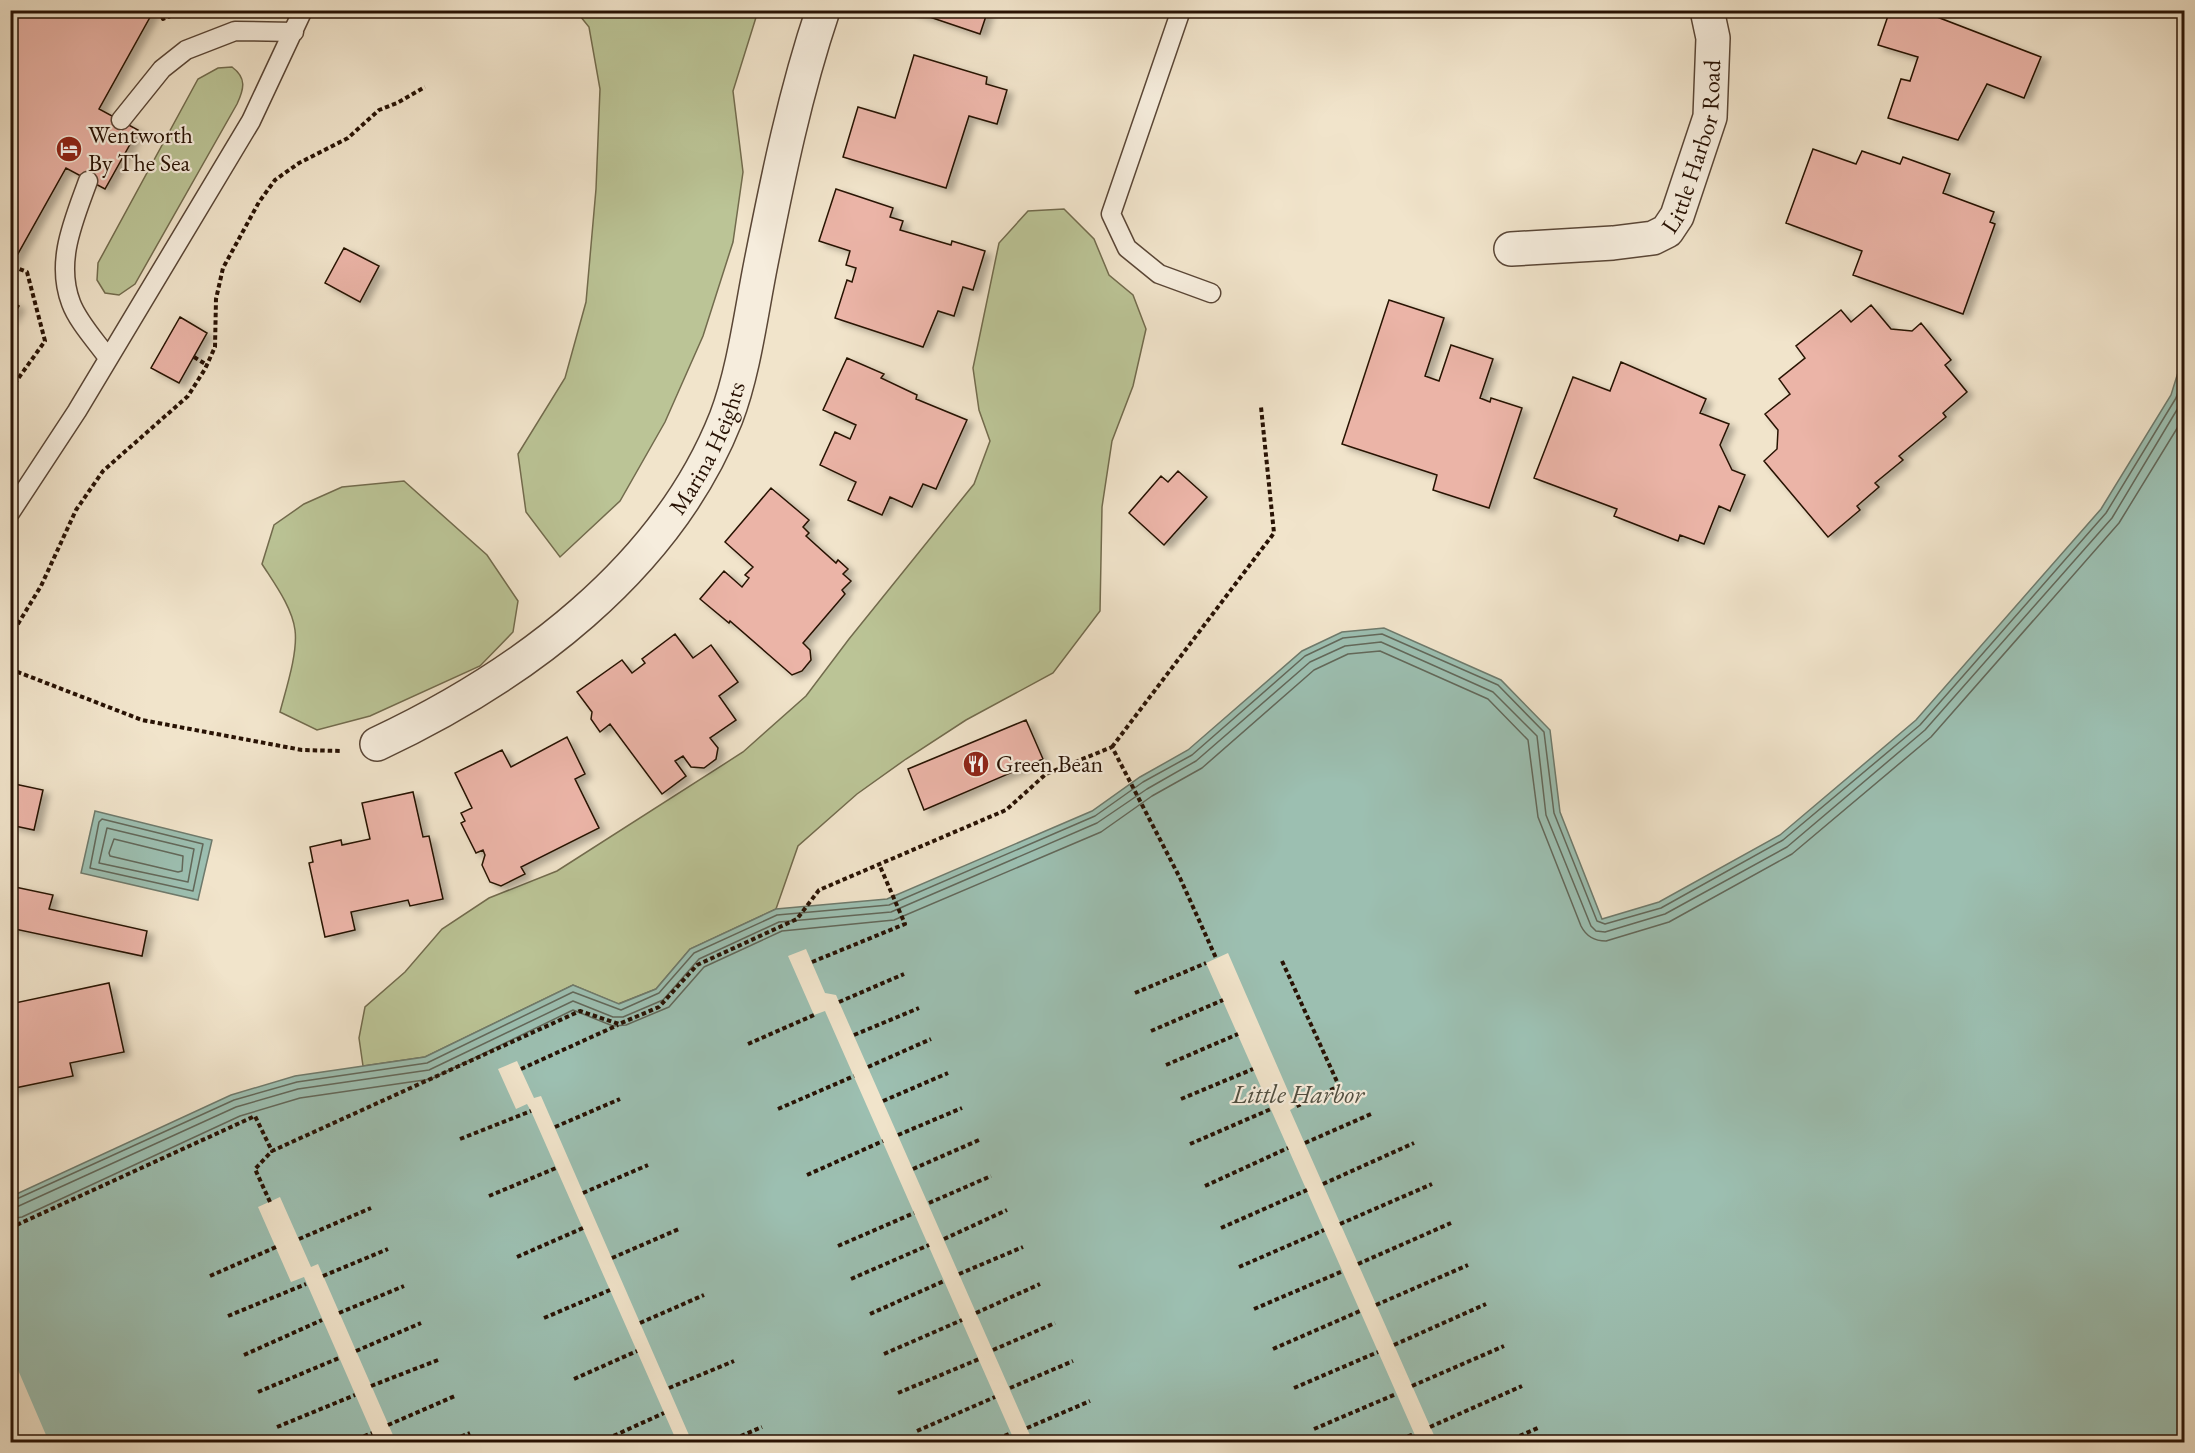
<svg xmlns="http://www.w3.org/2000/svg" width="2195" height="1453" viewBox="0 0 2195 1453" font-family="'EB Garamond',serif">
  <defs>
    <filter id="shadow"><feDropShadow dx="6" dy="4" stdDeviation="3" flood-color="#0004"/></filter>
  </defs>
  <rect width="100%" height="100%" fill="#f1e4cb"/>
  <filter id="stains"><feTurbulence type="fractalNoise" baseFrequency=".00333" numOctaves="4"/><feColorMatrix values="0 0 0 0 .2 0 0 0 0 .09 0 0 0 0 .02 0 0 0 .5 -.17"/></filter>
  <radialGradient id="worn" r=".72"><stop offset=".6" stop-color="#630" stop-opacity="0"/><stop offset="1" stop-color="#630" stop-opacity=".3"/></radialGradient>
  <!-- green -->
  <path fill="#bbc496" stroke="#726b4d" stroke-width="1.5" d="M576,11H758L733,91L743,172L733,242L703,336L665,422L620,501L560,557L526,512L518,454L565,378L586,302L596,189L600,89L589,27Z
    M232,67C247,78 244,89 237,104L135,284L119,295L105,293L97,280L98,263L198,79L218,68Z
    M1064,209L1094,239L1109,275L1133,295L1146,329L1133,386L1112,441L1102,507L1100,611L1053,673L966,720L906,759L857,794L798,846L776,909L690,949L656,989L618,1004L573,985L425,1057L363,1066L359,1038L365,1007L405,972L442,929L489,898L557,871L743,752L806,696L849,639L974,484L990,441L979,410L973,368L999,243L1028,211Z
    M404,481L487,555L518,601L513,632L480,666L370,716L317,730L280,712C286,689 298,653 295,630C292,607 274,583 262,564L274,525L304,504L342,487Z"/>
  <!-- water -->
  <path fill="#9cbfb1" stroke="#6e7a6c" stroke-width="1.5" d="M2184,353V1442H11L10,1197L231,1095L295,1076L425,1057L573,985L619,1004L656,989L690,949L776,909L887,899L1092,811L1140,777L1188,750L1302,651L1342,632L1384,628L1501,680L1550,730L1560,812L1602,919L1659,902L1780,835L1916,720L2101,509L2171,395Z
    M95,811L212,840L198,900L81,873Z"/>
  <!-- pier -->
  <path fill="#f1e4cb" d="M806,949L825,993L836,995L1033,1442H1015L825,1011L814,1015L788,956Z
    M1228,953L1295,1107L1290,1110L1437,1442H1418L1206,963Z
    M517,1061L534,1098L541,1096L692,1442H677L531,1111L527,1104L516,1109L498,1069Z
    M280,1197L311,1267L318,1264L396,1442H376L304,1277L291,1282L258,1207Z
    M12,1356L49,1442H17L11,1428Z"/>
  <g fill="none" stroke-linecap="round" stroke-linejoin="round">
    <!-- shore -->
    <path stroke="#62685a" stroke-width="1.5" d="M102,819L203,844L193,891L90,868L99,822Z
      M107,828L194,849L188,882L99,863Z
      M114,839L183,856L182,871L178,872L110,856L109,853Z
      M10,1202L234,1100L297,1082L427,1063L573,992L621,1010L659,993L694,953L777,915L889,905L1095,816L1143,782L1192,755L1305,656L1343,638L1382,634L1498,685L1544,732L1554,813L1597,921L1605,924L1661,908L1783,840L1920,725L2106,513L2176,398L2184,373
      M10,1210L236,1107L298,1089L429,1070L573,1001L613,1017H623L663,1000L699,959L779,922L891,912L1097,823L1147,789L1196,761L1310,662L1345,646L1381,642L1493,692L1537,736L1546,815L1591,926L1596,931L1605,932L1665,914L1787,847L1925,730L2112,518L2184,398
      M10,1219L22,1217L240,1116L300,1098L431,1079L573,1010L613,1026L626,1025L669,1007L704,967L782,931L894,920L1101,832L1152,796L1202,768L1314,670L1348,654L1380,651L1488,699L1528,740L1538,817L1581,926C1586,936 1594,941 1606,941L1669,922L1792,854L1931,737L2119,523L2184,417"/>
  </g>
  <!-- building -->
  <path fill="#ebb4a7" stroke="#281204" stroke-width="1.5" filter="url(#shadow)" d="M10,10H154L99,109L138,130L105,189L66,168L10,268Z
    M909,10H988L980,34Z
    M1890,10H1935L1932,15L2041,57L2024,98L1987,84L1958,140L1888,118L1901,79L1910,81L1918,57L1878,45Z
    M914,55L987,77L986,84L1007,90L997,124L969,116L946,188L843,157L858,107L895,118Z
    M1813,149L1856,164L1862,151L1900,164L1903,157L1950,174L1943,193L1994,212L1990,222L1995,224L1963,314L1853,275L1862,251L1786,223Z
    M836,189L893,208L890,217L903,221L900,230L951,245L952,241L985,251L973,290L963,287L954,316L938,311L923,347L835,318L847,280L852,282L856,268L846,265L850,251L819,241Z
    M344,248L379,266L360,302L325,283Z
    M1389,300L1444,318L1425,376L1439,381L1451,345L1493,359L1480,398L1490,402L1491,398L1522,408L1489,508L1433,490L1437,475L1342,444Z
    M10,301L19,306L10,321Z
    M1871,305L1891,329L1912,331L1921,323L1951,360L1945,365L1967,392L1943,413L1946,417L1899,456L1903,460L1875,483L1879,487L1857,506L1860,510L1828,537L1764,461L1777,449L1778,430L1765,414L1790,394L1779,379L1805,358L1796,346L1841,310L1851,322Z
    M180,317L207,333L179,383L151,368Z
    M847,358L884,374L881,378L917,395L916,399L967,420L936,489L923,484L912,507L890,497L882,515L848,500L856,482L820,465L835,432L850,439L856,425L823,410Z
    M1621,362L1706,399L1700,413L1729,424L1720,445L1732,470L1745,475L1730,511L1719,506L1704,544L1680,535L1678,541L1614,516L1617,509L1534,478L1573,377L1610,391Z
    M1178,471L1207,497L1164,545L1129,513L1161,476L1168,482Z
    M771,488L809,520L803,527L809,533L806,536L836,563L838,560L848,569L843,574L851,581L842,590L845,594L803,643L810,650L811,660L802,671L792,675L730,621L729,623L700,599L724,571L742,587L749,578L745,575L753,567L725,542Z
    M675,634L693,658L711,645L738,682L719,696L736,720L710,738L718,748L716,759L704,768L691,767L683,756L675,761L686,776L662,794L610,724L600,732L591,719L592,712L577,692L622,660L632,673L645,663L642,659Z
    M1026,720L1043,759L924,810L908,769Z
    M567,737L585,774L575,779L599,828L521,867L525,874L501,886L490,882L482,865L485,855L483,850L476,853L461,823L465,821L461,813L472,808L455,773L502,750L511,767Z
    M10,783L43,790L34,830L10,825Z
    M413,792L423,837L429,836L443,899L410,906L408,900L351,912L355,930L325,937L309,863L313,862L310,847L341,840L342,845L370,839L362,803Z
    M15,887L53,895L49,909L147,931L142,956L10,928V909Z
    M109,983L124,1052L70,1063L73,1076L10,1089V1004Z"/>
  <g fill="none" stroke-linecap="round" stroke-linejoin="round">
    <defs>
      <path id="service" d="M1181,10L1111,214L1127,248L1159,274L1211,293
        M121,120L162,69L186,50L235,31L294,32
        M88,181C74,220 55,261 71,303C78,322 96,341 108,358
        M10,513L77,411L251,121L303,10"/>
      <g id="minor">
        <path id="s1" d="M1511,249L1613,243L1653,238L1667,231L1677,216L1710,117L1713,38L1707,10"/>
        <path id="s2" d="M377,744C520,677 666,570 726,418C744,371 751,313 761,263C778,177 795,93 823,10"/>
      </g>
    </defs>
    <!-- service casing -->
    <use href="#service" stroke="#5a4636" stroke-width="21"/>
    <!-- minor casing -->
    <use href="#minor" stroke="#5a4636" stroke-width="36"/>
    <!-- path -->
    <path stroke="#281204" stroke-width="4" stroke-dasharray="4.5 3" stroke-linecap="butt" d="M159,10L163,19L186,10
      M194,357L207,365
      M10,390L45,341L27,272L12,266
      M10,637L41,586L76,510L103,471L188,396L205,369L215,347L216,299L223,268L259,202L275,180L299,163L348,138L379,110L397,103L425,87
      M10,669L142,720L302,750L341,751
      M1112,747L1274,533L1261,407
      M1282,961L1339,1086L1295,1107
      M812,962L905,924L879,864
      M1135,993L1206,963
      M839,1002L904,974
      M1151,1031L1223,1000
      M854,1035L919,1008
      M748,1044L814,1015
      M1166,1065L1238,1034
      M868,1067L931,1039
      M521,1069L618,1025
      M1181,1099L1253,1069
      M883,1101L948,1073
      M778,1109L854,1076
      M555,1127L620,1099
      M898,1135L962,1108
      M460,1139L531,1111
      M1305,1143L1371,1114
      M1190,1144L1271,1109
      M913,1169L979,1140
      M807,1175L883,1141
      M1323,1184L1414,1143
      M1205,1186L1288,1148
      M583,1193L648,1165
      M489,1196L556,1168
      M270,1202L255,1169L272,1151
      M929,1203L991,1176
      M1340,1224L1432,1184
      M10,1228L255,1116L272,1151L580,1011L619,1024L659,1007L697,965L797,919L819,890L1006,810L1046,774L1112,747L1180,878L1216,958
      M1221,1228L1307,1190
      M299,1239L371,1208
      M944,1239L1007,1210
      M838,1246L914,1213
      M517,1257L583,1228
      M612,1258L679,1229
      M1358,1264L1451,1223
      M1239,1267L1324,1230
      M959,1274L1023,1247
      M210,1276L276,1247
      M323,1276L388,1249
      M851,1279L929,1245
      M1376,1305L1468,1265
      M1254,1309L1343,1271
      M339,1313L404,1286
      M976,1313L1040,1284
      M870,1314L944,1281
      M228,1316L306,1284
      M544,1318L610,1290
      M640,1323L704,1295
      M1394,1345L1486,1304
      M1273,1349L1360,1311
      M993,1350L1055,1323
      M356,1351L421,1323
      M884,1354L962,1320
      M244,1355L322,1320
      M574,1379L637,1351
      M371,1386L438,1360
      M1412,1386L1504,1346
      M669,1388L734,1361
      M1010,1388L1073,1361
      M1294,1388L1378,1352
      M258,1392L339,1358
      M898,1393L979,1359
      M388,1425L455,1396
      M277,1427L355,1395
      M1430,1427L1522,1386
      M1027,1428L1090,1401
      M1314,1429L1396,1394
      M917,1431L995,1397
      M350,1442L372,1433
      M447,1442L470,1433
      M600,1442L664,1413
      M727,1442L762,1427
      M991,1442L1011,1433
      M1096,1442L1107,1438
      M1394,1442L1414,1434
      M1506,1442L1540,1427"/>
    <!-- service -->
    <use href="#service" stroke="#f6eddd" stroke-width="18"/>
    <!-- minor -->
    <use href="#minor" stroke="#f6eddd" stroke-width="33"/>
  </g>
  <!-- icons -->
  <defs>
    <symbol id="hotel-disc" viewBox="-11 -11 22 22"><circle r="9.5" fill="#8f2418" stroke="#f6eddd"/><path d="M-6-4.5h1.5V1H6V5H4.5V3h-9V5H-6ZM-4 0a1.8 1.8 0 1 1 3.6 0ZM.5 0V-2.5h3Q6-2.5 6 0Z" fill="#fff"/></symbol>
    <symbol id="restaurant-disc" viewBox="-11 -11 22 22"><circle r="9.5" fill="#8f2418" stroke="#f6eddd"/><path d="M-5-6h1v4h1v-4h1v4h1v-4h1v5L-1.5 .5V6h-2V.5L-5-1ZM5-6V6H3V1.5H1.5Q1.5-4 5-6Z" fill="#fff"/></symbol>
  </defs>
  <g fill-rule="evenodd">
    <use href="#hotel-disc" x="54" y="134" width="30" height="30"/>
    <use href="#restaurant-disc" x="961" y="749" width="30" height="30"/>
  </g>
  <g text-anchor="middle" stroke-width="4.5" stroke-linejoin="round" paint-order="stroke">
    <!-- poi labels -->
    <g font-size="24" fill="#281204" stroke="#f6eddd" text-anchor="start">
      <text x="88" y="143">Wentworth<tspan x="88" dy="28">By The Sea</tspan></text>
      <text x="996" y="772">Green Bean</text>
    </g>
    <!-- street labels -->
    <g font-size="24" fill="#281204" stroke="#f6eddd">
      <text dy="8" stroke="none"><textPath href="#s1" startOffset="248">Little Harbor Road</textPath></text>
      <text dy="8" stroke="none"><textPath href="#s2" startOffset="454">Marina Heights</textPath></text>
    </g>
    <!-- water labels -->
    <g font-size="26" font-style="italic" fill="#514f41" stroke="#f6eddd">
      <text x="1298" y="1103">Little Harbor</text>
    </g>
  </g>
  <!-- margin -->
  <rect width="2195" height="1453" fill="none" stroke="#f1e4cb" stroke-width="36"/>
  <rect x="12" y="12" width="2171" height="1429" fill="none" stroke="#281204" stroke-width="3"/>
  <rect x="18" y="18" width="2159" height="1417" fill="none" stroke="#281204" stroke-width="1.5"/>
  <rect width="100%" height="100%" filter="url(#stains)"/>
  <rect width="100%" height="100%" fill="url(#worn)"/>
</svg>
